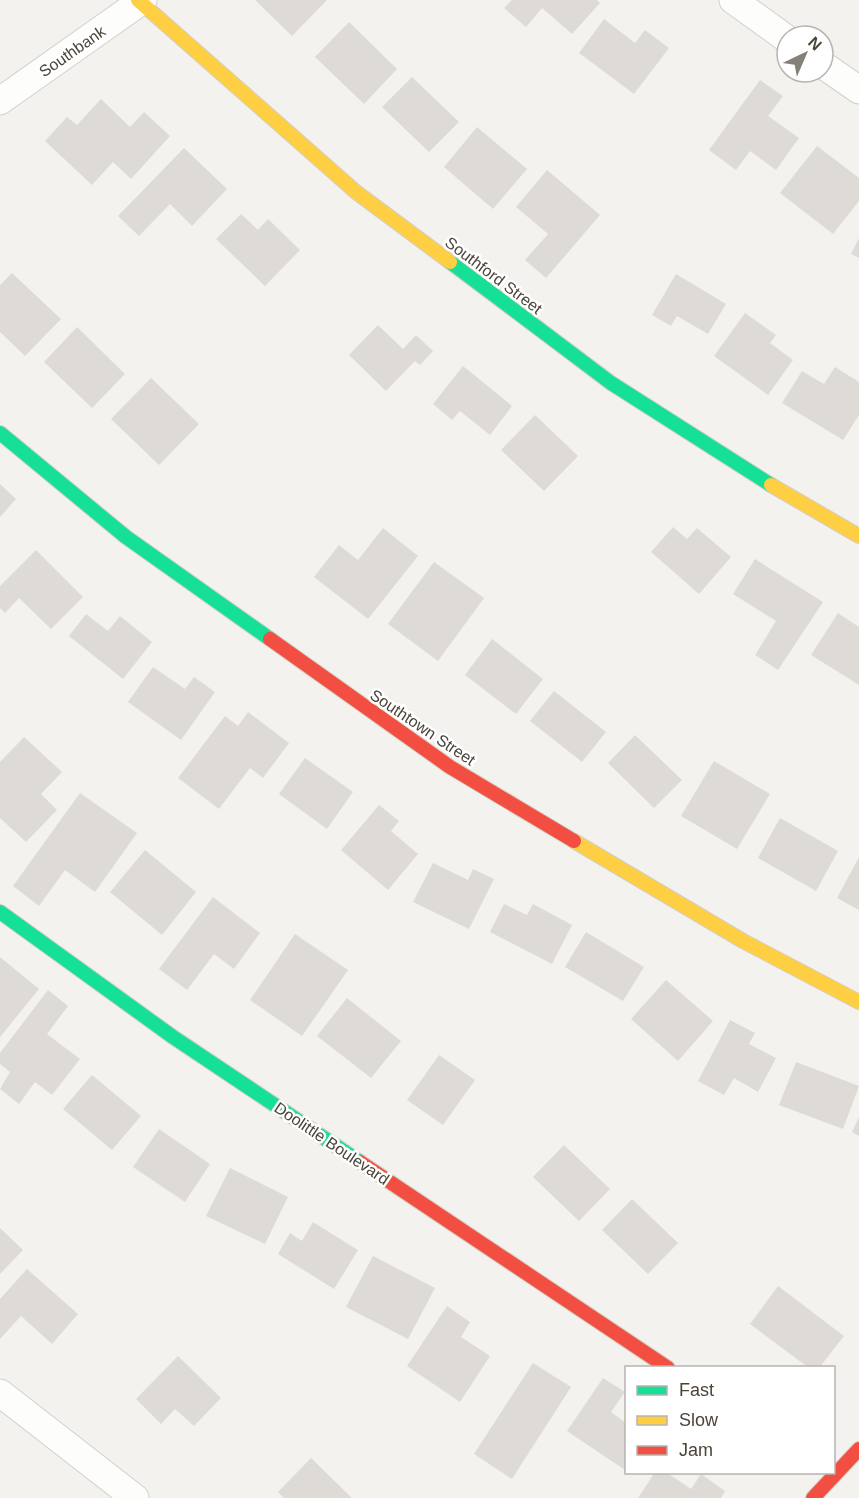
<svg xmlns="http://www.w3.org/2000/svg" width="859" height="1498" viewBox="0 0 859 1498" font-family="Helvetica,sans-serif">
  <rect width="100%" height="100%" fill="#f4f2ee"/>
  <!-- building -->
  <path fill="#dedbd6" d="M255,0H327L292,36Z
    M512,0H597L600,3L572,34L542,8L526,27L504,8Z
    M604,19L635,43L645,30L669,48L634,94L579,53Z
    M349,22L397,69L364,104L315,57Z
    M412,77L459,122L429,152L382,107Z
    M760,80L783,96L768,116L799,138L776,170L750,151L736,170L709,150Z
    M101,99L130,127L144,112L170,136L131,179L113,162L92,185L45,141L67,117L77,125Z
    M477,127L527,169L493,209L444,167Z
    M817,146L859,178V201L833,234L780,193Z
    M184,148L227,189L192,226L170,204L139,236L118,216Z
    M547,170L600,215L546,278L525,260L548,234L516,207Z
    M241,214L258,230L268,219L300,250L265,286L216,239Z
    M859,238V258L851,254Z
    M12,273L61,319L25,356L0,332V285Z
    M676,274L726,304L708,334L677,316L671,326L652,315Z
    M745,313L776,335L770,343L793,360L768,395L714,356Z
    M378,325L403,349L416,335L433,351L420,365L415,361L386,391L349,355Z
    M77,327L125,374L92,408L44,362Z
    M463,366L512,406L490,435L460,411L452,420L433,404Z
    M835,367L859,382V415L843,440L782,403L802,371L824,384Z
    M151,378L199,424L159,465L111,419Z
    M535,415L578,456L544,491L501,450Z
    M0,484L16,499L0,517Z
    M673,527L687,539L697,528L731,557L699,594L651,552Z
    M383,528L418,556L368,619L314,577L339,545L358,560Z
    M36,550L83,597L51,629L19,598L5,613L0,608V586Z
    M755,559L823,602L778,670L755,655L776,621L733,594Z
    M434,562L484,598L438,661L388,624Z
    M838,613L859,627V685L811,655Z
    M86,614L108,631L120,616L152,642L123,679L69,636Z
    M492,639L543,679L516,714L465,675Z
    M153,667L185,689L194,677L215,692L181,740L128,702Z
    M554,691L606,732L582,762L530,721Z
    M248,712L289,743L263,778L250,768L219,809L178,778L225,716L238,726Z
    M635,735L682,780L654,808L608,763Z
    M24,737L62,772L41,794L57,810L26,842L0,818V762Z
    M305,758L353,792L327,829L279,794Z
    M714,761L770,794L737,849L681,816Z
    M80,793L137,833L95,892L65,870L39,906L13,886Z
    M379,805L399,821L391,831L418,854L388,890L341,850Z
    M780,818L838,851L816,891L758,858Z
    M145,850L196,892L162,935L110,892Z
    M859,857V910L837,898Z
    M433,863L468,880L473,869L494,879L469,929L413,902Z
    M213,897L260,933L234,969L214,954L187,990L159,969Z
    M504,904L527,915L533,904L572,925L552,964L490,932Z
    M586,932L644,967L623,1001L565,967Z
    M295,934L348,970L302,1036L250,1000Z
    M0,957L39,989L0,1037Z
    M666,980L713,1021L678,1061L631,1019Z
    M48,990L68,1006L47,1034L80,1059L52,1095L35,1082L19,1104L0,1089L10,1072L0,1064V1053Z
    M347,998L401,1041L371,1078L317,1036Z
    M730,1020L755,1033L749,1044L776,1058L758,1092L734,1078L724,1095L698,1081Z
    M439,1055L475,1080L443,1125L407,1100Z
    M796,1062L859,1086L843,1129L779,1105Z
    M92,1075L141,1116L112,1150L63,1109Z
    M859,1117V1136L852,1132Z
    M159,1129L210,1164L185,1202L133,1167Z
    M564,1145L610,1189L579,1221L533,1177Z
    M230,1168L288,1197L265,1244L206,1216Z
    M632,1199L678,1243L648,1274L602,1230Z
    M313,1222L358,1250L334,1289L278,1254L290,1233L302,1241Z
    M0,1228L23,1250L0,1274Z
    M373,1256L435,1288L408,1339L346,1307Z
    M27,1269L78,1314L52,1344L21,1316L0,1339V1299Z
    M778,1286L844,1336L819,1368H809L750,1324Z
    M447,1306L470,1322L461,1337L490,1356L460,1402L407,1366Z
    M178,1356L221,1398L194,1426L175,1409L161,1424L136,1399Z
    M533,1363L571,1387L512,1479L474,1454Z
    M603,1378L625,1392L611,1412L626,1423L625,1470L567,1431Z
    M311,1458L352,1498H284L278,1492Z
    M655,1472H666L691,1489L701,1474L725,1491L721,1498H638Z"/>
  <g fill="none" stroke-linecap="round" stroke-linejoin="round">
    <defs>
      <path id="street" d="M733,0L787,39
        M823,65L859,90
        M0,101L143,0
        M0,1393L135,1498"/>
      <path id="fast" d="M450,262L611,383L771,485
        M0,433L126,537L270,639
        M0,912L173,1037L360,1162"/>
      <path id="slow" d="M138,0L356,192L450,262
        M771,485L859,536
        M574,841L743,941L859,1002"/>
      <path id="jam" d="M270,639L450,767L574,841
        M360,1162L668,1368
        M813,1498L859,1449"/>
    </defs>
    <!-- street casing -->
    <use href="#street" stroke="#d2d0cb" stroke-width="29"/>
    <!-- fast casing -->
    <use href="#fast" stroke="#d3cfc5" stroke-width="16"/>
    <!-- slow casing -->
    <use href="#slow" stroke="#d3cfc5" stroke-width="16"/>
    <!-- jam casing -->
    <use href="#jam" stroke="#d3cfc5" stroke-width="16"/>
    <!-- street -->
    <use href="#street" stroke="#fdfdfc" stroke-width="27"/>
    <!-- fast -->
    <use href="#fast" stroke="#16e098" stroke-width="14"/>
    <!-- slow -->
    <use href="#slow" stroke="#ffcf43" stroke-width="14"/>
    <!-- jam -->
    <use href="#jam" stroke="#f24e42" stroke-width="14"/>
  </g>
  <g text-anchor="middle" stroke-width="5" stroke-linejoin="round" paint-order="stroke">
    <!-- street labels -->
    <g font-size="16" fill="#4b4439" stroke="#fff">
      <text transform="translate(72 51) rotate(-35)" y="6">Southbank</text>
      <text transform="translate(494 275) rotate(37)" y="6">Southford Street</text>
      <text transform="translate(423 727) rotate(34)" y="6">Southtown Street</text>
      <text transform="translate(332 1143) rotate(34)" y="6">Doolittle Boulevard</text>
    </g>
  </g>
  <!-- legend -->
  <rect x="625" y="1366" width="210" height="108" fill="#ffffff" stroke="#b7b4b0" stroke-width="1.5"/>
  <rect x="637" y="1386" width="30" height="9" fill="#16e098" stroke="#b7b4b0" stroke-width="1.5"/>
  <text x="679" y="1396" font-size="18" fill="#4b4439">Fast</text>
  <rect x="637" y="1416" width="30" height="9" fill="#ffcf43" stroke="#b7b4b0" stroke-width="1.5"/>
  <text x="679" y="1426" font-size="18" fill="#4b4439">Slow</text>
  <rect x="637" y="1446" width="30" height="9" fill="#f24e42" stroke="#b7b4b0" stroke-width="1.5"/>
  <text x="679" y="1456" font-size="18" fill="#4b4439">Jam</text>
  <!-- north arrow -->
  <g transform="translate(805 54) rotate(44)"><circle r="28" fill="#ffffff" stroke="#b7b4b0" stroke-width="1.5"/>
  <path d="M0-4.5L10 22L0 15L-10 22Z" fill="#868178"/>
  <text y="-9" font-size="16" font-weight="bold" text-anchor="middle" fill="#4b4439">N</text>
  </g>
</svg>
